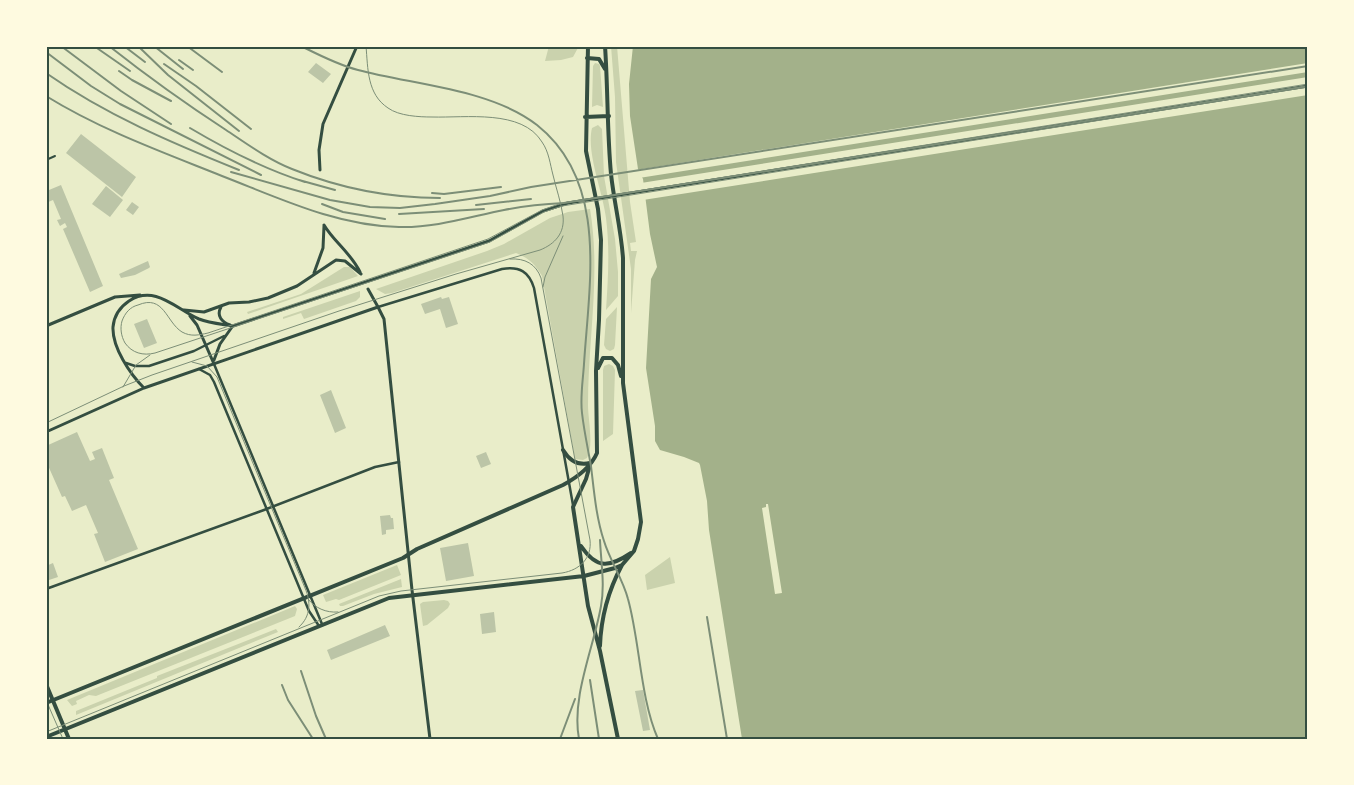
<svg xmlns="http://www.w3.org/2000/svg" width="1354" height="785" viewBox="0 0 1354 785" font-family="'Work Sans',sans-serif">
  <rect width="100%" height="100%" fill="#e9edc9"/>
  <!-- green -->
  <path fill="#cad2ad" d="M549,46H579L573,57L561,60L545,61Z
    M611,46H617L630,202L636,242L630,243L631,251H637L635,260L631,313V269L616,162L615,97Z
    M595,63L599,64L600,66L603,107L597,105L592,107L593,66Z
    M598,125L602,129L604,176L615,239L618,272V296L606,310C608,280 610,249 606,218C603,192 586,153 592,128Z
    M590,209C601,274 588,339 588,405C588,419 594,446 587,458L583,460L575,459L542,276C534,263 530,259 516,253L392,293L385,294L376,289L487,251L504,244L550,218L568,212Z
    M344,267H350L358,276L248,314L247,312L301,294Z
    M360,291V297L356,301L304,319L301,313L283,319V317Z
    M617,307L615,345L614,349L610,351L606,349L604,345L606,319Z
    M609,364L613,366L615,370L613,434L603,441V370L604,366Z
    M670,557L675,583L647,590L645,575Z
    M397,565L401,575L339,600L336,599L326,602L323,595Z
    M401,579L402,587L374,594L343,606H340L339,604Z
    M444,600L448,601L450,604L448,608L427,625L423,626L420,604L423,602Z
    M295,606L297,609L295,616L96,696L89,695L76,701L77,704L72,706L67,700Z
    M276,629L278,632L76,715V711L157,678V676Z"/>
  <!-- water -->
  <path fill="#a3b18a" d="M633,46H1308V739H742L709,530L707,501L700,465L699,463L684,457L660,450L655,441V426L646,368L651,279L657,267L650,234L643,179L638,169L630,116L629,84Z"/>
  <!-- pier -->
  <path fill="#e9edc9" d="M1308,63V72L639,178L636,170Z
    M1308,77V95L643,200L641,183Z
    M766,504H768L782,593L775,594L762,508L766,507Z"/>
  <!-- building -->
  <path fill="#bcc5a7" d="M316,63L331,74L323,83L308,72Z
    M81,134L136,177L122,197L66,153Z
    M61,185L103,286L90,292L63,229L67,227L65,223L60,226L57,220L61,219L53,200L46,203V188H48L49,190Z
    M106,186L123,200L110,217L92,204Z
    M132,202L139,207L133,215L126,210Z
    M148,261L150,267L149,268L135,275L121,278L119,274Z
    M441,297L442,299L449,297L458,324L446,328L440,309L425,314L421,304Z
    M147,319L157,343L144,348L134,324Z
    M331,390L346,428L335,433L320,395Z
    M77,432L90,461L95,459L92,452L102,448L114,478L109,480L138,549L105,562L94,534L98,533L86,505L72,511L65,496L62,497L46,461V446Z
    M486,452L491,464L481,468L476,456Z
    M390,515L391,518H393L394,529L386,530V534L382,535L380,516Z
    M468,543L474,576L446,581L440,548Z
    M53,563L58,577L46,581V566Z
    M494,612L496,632L482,634L480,614Z
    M385,625L390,636L331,660L327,650Z
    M643,690L650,730L643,731L635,691Z"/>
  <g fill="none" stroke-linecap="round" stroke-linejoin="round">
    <!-- pedestrian -->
    <path stroke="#344e41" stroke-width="2" d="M46,160L55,156"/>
    <!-- minor -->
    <path stroke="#344e41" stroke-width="2.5" d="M378,307L502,269C520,266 529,272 534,288L573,505
      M126,363L135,366H149L194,351L224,336
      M214,364L322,624
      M199,369L210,375L214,382L309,611L319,626
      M46,589L264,510L375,467L399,462"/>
    <!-- tertiary -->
    <path stroke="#344e41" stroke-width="3" d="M320,170L319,150L323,124L357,46
      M324,225C334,242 351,253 360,272
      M314,273L323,248L324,226
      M368,289L378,307
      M221,307C216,316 222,322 230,325
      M184,310L204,312L229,303L249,302L268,298L297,286L336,260L345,261L361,274"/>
    <!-- secondary -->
    <path stroke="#344e41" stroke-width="3" d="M190,316L197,325L214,364
      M46,326L115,297L140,295
      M214,360L220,344L232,327
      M144,388C130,374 112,347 113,327C114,316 120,307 129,301C155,284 176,309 199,319C209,323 221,324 233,326L489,241L543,211L568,203L1308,86
      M46,432L144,388L378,307L384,319L412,590L430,739"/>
    <!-- primary -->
    <path stroke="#344e41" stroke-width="4" d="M587,58L599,59L605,69
      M585,117L609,116
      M598,368L603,358H612L618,365L621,376
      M563,450C569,460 578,466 590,463
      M590,465L586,479L573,507L588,606L600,651L618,739
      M581,546C597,570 610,567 631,553
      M600,646C601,616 608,591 622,565
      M46,684L69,739
      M46,703L403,558L417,549L563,485C576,478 591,467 597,453L596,371L599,320L601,240L598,209L586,151L588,46
      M46,737L389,598L584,576L615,568L622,565L634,551L638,539L641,522L623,383V258C621,229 614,202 611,174C607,131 608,89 605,46"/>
    <!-- tram -->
    <path stroke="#7c8e77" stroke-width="1" d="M1308,84L562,203L542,210L488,239L208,333C199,335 191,337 182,332C166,322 164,294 138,305C130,307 125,313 122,321C120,328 121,336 125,343C132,353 143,356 155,353L490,242L544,212L562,206L1308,87
      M543,287L545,277L563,236
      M192,362L207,366L217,377L305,588C311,602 311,616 299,627
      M123,387L136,365L150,355
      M46,423L124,386L152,375L339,311L456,274L540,250C555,244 565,233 563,216C561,202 556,188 553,175C550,164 549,152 542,142C522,109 466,118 432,117C419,117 399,116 388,108C367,94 368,69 366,46
      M308,599C315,608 326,613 338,612
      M46,700L63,739
      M46,732L379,596L401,591L562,573C580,570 592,558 590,540L541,278C536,264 525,258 510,259"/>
    <!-- rail -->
    <path stroke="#7c8e77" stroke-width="2" d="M61,46L121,91L171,124
      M94,46L130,71
      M109,46C147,76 186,104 226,130C247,144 269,160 292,169C339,188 390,198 440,198
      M124,46L145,62
      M138,46L168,75L239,131
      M154,46L183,69
      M173,46L175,48
      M187,46L222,72
      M301,46C319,55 338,65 358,70C414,85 491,89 537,125C609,182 589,284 584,364C583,380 580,397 582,413C584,431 588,449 591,466C594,491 596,517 604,541C610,561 623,579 628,599C640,642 640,698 658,739
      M46,52L91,86L120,104L261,175
      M179,60L193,70
      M164,64L196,86L251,129
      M119,71L132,80L171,101
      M46,73C106,115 172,143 239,170
      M46,96C101,130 162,152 222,176C279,198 337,226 399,227C435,228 469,217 504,210C524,206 544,204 564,203L1308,86
      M190,128C227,150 264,169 305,182
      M231,172L330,200L370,207L400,208L435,204L490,196L531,187L1308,66
      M299,180L335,190
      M432,193L444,194L501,187
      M322,204L343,212L385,219
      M476,205L531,199
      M399,214L484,209
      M707,617L727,739
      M301,671L316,716L326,739
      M590,680L599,739
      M282,685L288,700L313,739
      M560,739L575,699
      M579,739C571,697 594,647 601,606C605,585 601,562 600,540"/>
  </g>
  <!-- border -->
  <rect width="1354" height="785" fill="none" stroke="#fefae0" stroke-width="95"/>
  <rect x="48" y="48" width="1258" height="690" fill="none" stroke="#344e41" stroke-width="2"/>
</svg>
